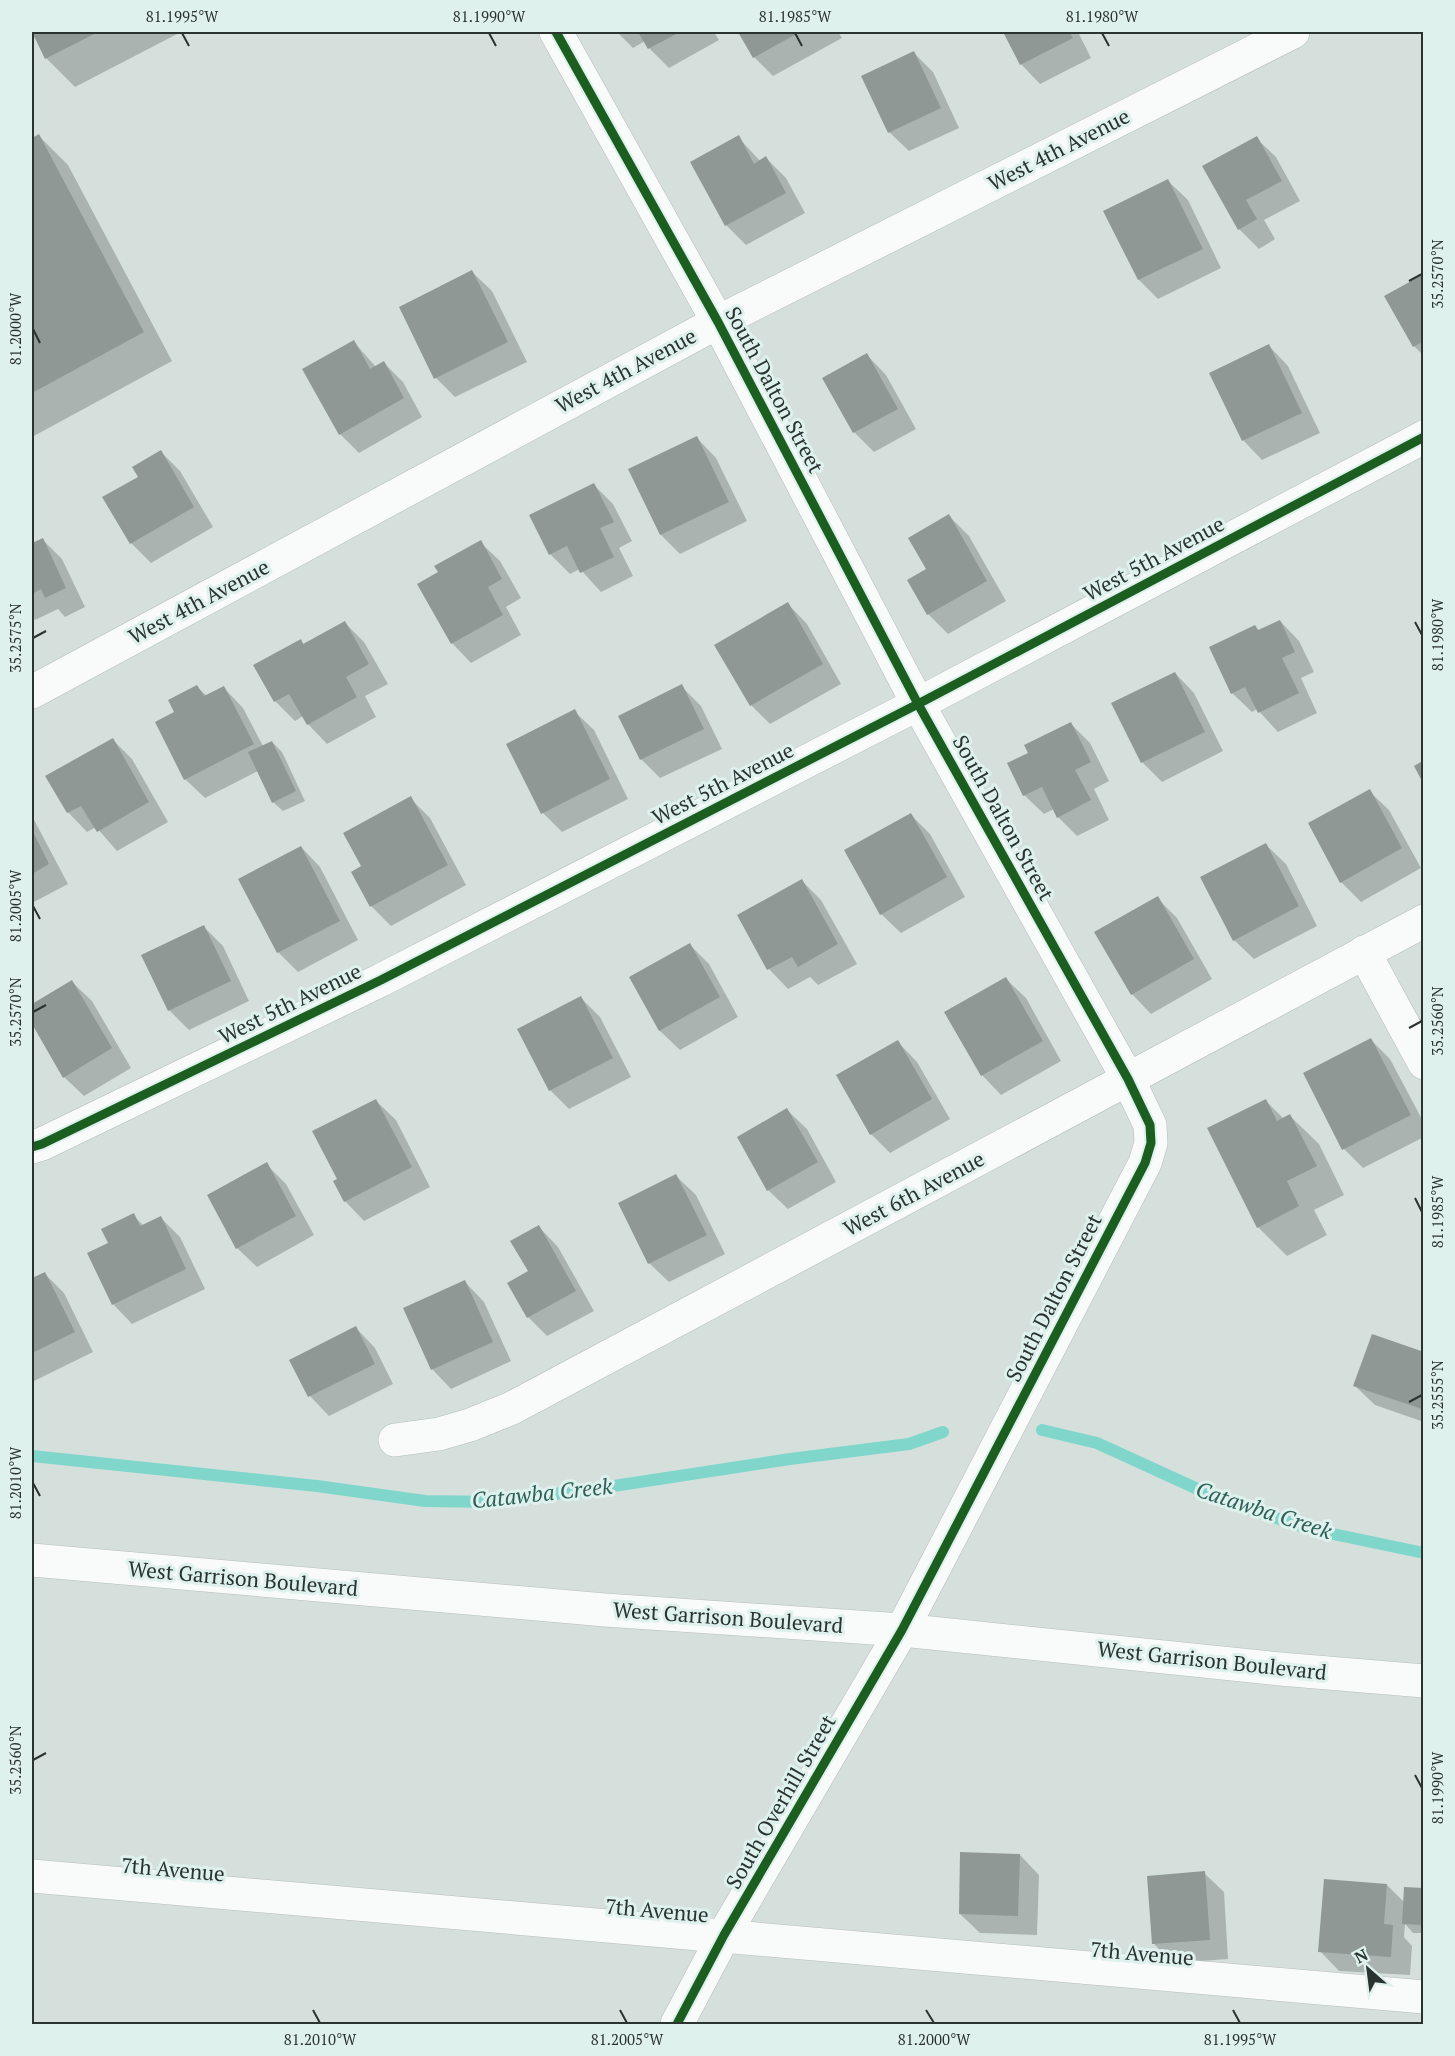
<svg xmlns="http://www.w3.org/2000/svg" width="1455" height="2056" viewBox="0 0 1455 2056" font-family="'PT Serif',serif">
  <rect width="100%" height="100%" fill="#d5e0dd"/>
  <!-- shadow -->
  <path fill="#0003" d="M32,32H181L75,87L46,58Z
    M617,32H714L719,40L669,68L650,49L645,41L633,48Z
    M740,32H838L842,38L773,76L754,57Z
    M1007,32H1078L1091,58L1040,84L1021,64L1005,33Z
    M914,53L933,72L959,128L909,151L889,132Z
    M39,136L68,165L172,361L32,437V140Z
    M738,137L761,162L766,158L786,178L805,213L746,245L726,225L692,162Z
    M1256,138L1276,157L1300,201L1264,220L1275,239L1259,249L1239,229Z
    M1168,181L1188,200L1221,268L1158,299L1139,280L1105,211Z
    M472,272L492,291L527,362L455,397L436,378Z
    M1424,275V356L1414,346Z
    M354,342L376,367L384,363L403,382L422,417L359,453L340,434Z
    M1269,346L1288,366L1320,433L1262,460L1243,440Z
    M867,355L886,375L916,429L874,452L854,432L824,378Z
    M697,438L716,458L747,521L680,554L661,535Z
    M161,452L180,471L213,527L151,563L131,543L140,477Z
    M594,485L613,504L632,541L619,548L633,576L601,592L580,569L570,574L550,554L531,516Z
    M949,516L969,536L1006,601L948,634L928,614L909,581L928,570Z
    M42,539L62,559L85,607L65,617L58,609L35,620L32,616V544Z
    M480,542L500,561L521,598L506,607L521,635L471,663L452,643L440,573Z
    M788,604L807,624L841,684L770,724L751,705Z
    M1280,621L1299,641L1314,672L1301,678L1317,713L1278,732L1257,709L1252,712L1232,693L1255,626L1259,631Z
    M345,623L364,642L388,684L365,696L376,717L327,744L308,724L303,716L295,721L275,701L255,665L300,641L305,645Z
    M1175,673L1194,693L1223,751L1162,782L1142,762Z
    M681,686L701,706L722,749L660,778L641,759Z
    M197,687L207,696L224,688L243,708L263,746L272,742L282,752L305,801L283,811L273,802L258,771L205,798L185,779L176,713Z
    M574,711L594,730L628,799L562,832L543,813Z
    M1071,724L1090,743L1109,781L1094,789L1109,820L1077,836L1058,817L1054,809L1044,814L1024,795L1030,754Z
    M113,740L132,759L168,822L117,851L96,827L87,832L68,812Z
    M1369,791L1389,810L1421,868L1361,902L1341,882Z
    M410,798L430,818L466,885L391,926L372,907L353,872L363,867Z
    M911,815L930,834L965,897L901,933L881,914Z
    M32,816L68,884L32,903Z
    M1266,845L1286,864L1317,926L1254,959L1234,940Z
    M301,847L320,867L358,940L298,972L278,952L240,880Z
    M802,881L821,900L857,964L818,985L810,977L788,989L769,969Z
    M1157,898L1177,918L1212,979L1151,1014L1132,994Z
    M204,927L223,946L249,1001L189,1030L169,1010L143,956Z
    M690,945L709,964L738,1017L680,1050L660,1031L631,978Z
    M1006,979L1026,998L1061,1061L1001,1095L982,1075L946,1013Z
    M72,982L92,1001L131,1068L84,1096L64,1077L32,1021V1005Z
    M581,998L600,1017L631,1077L569,1109L550,1090Z
    M1424,1017V1031L1418,1020Z
    M1371,1040L1390,1059L1424,1123V1137L1363,1168L1344,1149Z
    M898,1042L917,1062L950,1119L890,1153L871,1134Z
    M376,1101L396,1120L430,1187L364,1221L345,1201L339,1180Z
    M1266,1101L1284,1119L1290,1116L1319,1144L1344,1195L1314,1210L1327,1235L1287,1256L1258,1227Z
    M787,1110L807,1129L836,1182L788,1209L768,1190Z
    M266,1164L286,1184L314,1235L257,1267L237,1248Z
    M676,1176L696,1195L725,1254L669,1282L649,1263Z
    M133,1215L144,1226L160,1217L180,1237L205,1289L132,1324L113,1304L110,1244Z
    M539,1227L558,1247L594,1311L547,1336L528,1317L530,1272Z
    M45,1274L64,1293L93,1352L32,1382V1280Z
    M465,1282L484,1302L511,1361L451,1389L432,1369Z
    M356,1328L375,1348L393,1384L329,1416L310,1396L291,1360Z
    M1424,1353V1422L1375,1405L1355,1386Z
    M1020,1855L1039,1875L1037,1935L980,1933L960,1914Z
    M1204,1873L1224,1892L1228,1959L1173,1963L1153,1943Z
    M1387,1885L1405,1903L1424,1889V1933H1413L1405,1924L1404,1937L1412,1946L1410,1975L1339,1971L1320,1951Z"/>
  <g fill="none" stroke-linecap="round" stroke-linejoin="round">
    <!-- stream -->
    <path stroke="#81d6cc" stroke-width="12" d="M1042,1430L1097,1443L1226,1502L1314,1530L1424,1553
      M32,1456L317,1486L425,1501L496,1502L607,1487L790,1459L909,1444L943,1432"/>
  </g>
  <!-- building -->
  <path fill="#909896" d="M32,32H98L45,59Z
    M638,32H680L648,49Z
    M738,32H800L753,58Z
    M1003,32H1069L1073,38L1020,65Z
    M914,51L941,108L888,133L861,76Z
    M39,134L144,332L32,393V138Z
    M739,135L754,164L766,156L786,193L725,226L690,162Z
    M1257,136L1282,181L1246,200L1257,219L1238,230L1202,166Z
    M1168,179L1203,249L1138,280L1103,211Z
    M472,270L508,342L434,379L399,307Z
    M1424,274V341L1413,347L1384,296Z
    M354,340L370,369L384,361L404,398L339,435L302,369Z
    M1269,344L1302,413L1242,441L1209,373Z
    M867,353L898,409L853,433L822,378Z
    M697,436L729,502L660,535L628,469Z
    M161,450L194,507L130,544L102,497L138,477L132,467Z
    M594,483L614,522L600,528L614,557L580,573L567,546L549,555L529,515Z
    M949,514L987,581L927,615L907,580L926,569L908,538Z
    M43,538L66,588L45,598L41,589L32,594V543Z
    M481,540L502,579L488,587L503,615L451,644L417,584L438,572L434,566Z
    M788,602L823,664L750,706L714,645Z
    M1280,620L1295,652L1282,658L1299,693L1258,713L1245,687L1231,694L1209,647L1255,625L1258,630Z
    M345,621L369,664L346,677L357,697L307,725L289,694L274,702L253,665L301,639L303,644Z
    M1175,672L1205,732L1141,763L1111,703Z
    M682,684L704,729L640,760L618,716Z
    M197,685L204,696L224,686L254,744L184,780L155,722L174,712L168,700Z
    M575,709L610,779L541,814L506,744Z
    M1071,722L1091,762L1075,770L1091,800L1057,818L1042,787L1023,796L1007,763L1028,753L1024,745Z
    M113,738L149,802L97,832L81,806L67,813L45,776Z
    M272,741L296,791L272,803L248,752Z
    M1424,760V785L1414,766Z
    M1370,789L1402,848L1340,883L1308,823Z
    M411,796L448,865L370,907L351,872L361,866L343,833Z
    M911,813L947,877L880,915L844,850Z
    M32,830L49,864L32,874Z
    M1266,843L1299,906L1233,941L1200,877Z
    M301,846L340,921L277,953L238,879Z
    M802,879L838,944L798,967L792,957L767,970L737,915Z
    M1158,896L1194,959L1131,995L1094,932Z
    M204,925L231,981L168,1011L141,955Z
    M690,943L720,997L659,1031L629,977Z
    M1006,977L1043,1041L981,1076L944,1012Z
    M72,980L112,1048L63,1078L32,1024V1004Z
    M581,996L613,1058L549,1091L517,1029Z
    M1371,1038L1411,1115L1342,1150L1303,1073Z
    M898,1040L932,1099L870,1135L836,1075Z
    M376,1099L412,1167L344,1202L333,1181L337,1179L312,1131Z
    M1266,1099L1277,1121L1290,1114L1317,1166L1287,1181L1299,1206L1257,1228L1207,1128Z
    M787,1108L818,1162L767,1191L737,1137Z
    M267,1162L296,1216L236,1249L207,1195Z
    M676,1174L707,1235L648,1264L618,1203Z
    M134,1213L140,1226L161,1216L186,1269L112,1305L87,1253L108,1243L101,1229Z
    M539,1225L576,1291L527,1318L507,1283L528,1271L510,1241Z
    M45,1272L75,1332L32,1353V1278Z
    M465,1280L493,1342L431,1370L403,1308Z
    M356,1326L375,1364L308,1397L289,1360Z
    M1372,1334L1424,1352V1404L1422,1409L1353,1386Z
    M960,1852L1020,1854L1018,1916L959,1914Z
    M1205,1871L1210,1940L1152,1944L1147,1876Z
    M1324,1879L1387,1884L1384,1924L1393,1925L1391,1957L1318,1952Z
    M1404,1887L1424,1888V1925L1402,1924Z"/>
  <g fill="none" stroke-linecap="round" stroke-linejoin="round">
    <defs>
      <path id="minor" d="M556,32L718,322L918,704L1128,1079L1150,1125L1151,1143L1145,1163L902,1630L724,1935L677,2024
        M32,692L718,322L1293,32
        M1364,952L1424,1063
        M32,1147L42,1144L381,980L918,704L1424,437
        M395,1440L439,1434L470,1425L512,1408L1424,921
        M32,1876L1424,1997"/>
      <path id="secondary" d="M32,1560L605,1610L902,1630L1280,1669L1424,1681"/>
    </defs>
    <!-- minor casing -->
    <use href="#minor" stroke="#b5bdbc" stroke-width="34"/>
    <!-- secondary casing -->
    <use href="#secondary" stroke="#b5bdbc" stroke-width="34"/>
    <!-- minor -->
    <use href="#minor" stroke="#f9fafa" stroke-width="33"/>
    <!-- secondary -->
    <use href="#secondary" stroke="#f9fafa" stroke-width="33"/>
    <defs>
      <path id="cycleway" d="M556,32L718,322L918,704L1128,1079L1150,1125L1151,1143L1145,1163L902,1630L724,1935L677,2024
        M32,1147L42,1144L381,980L918,704L1424,437"/>
    </defs>
    <!-- cycleway casing -->
    <use href="#cycleway" stroke="#def1ed" stroke-width="13"/>
    <!-- cycleway -->
    <use href="#cycleway" stroke="#1b5e20" stroke-width="9"/>
  </g>
  <!-- ticks -->
  <path fill="none" stroke="#2b3331" stroke-width="2" d="M182,33L189,46M489,33L496,46M795,33L802,46M1102,33L1109,46M1409,281L1422,274M33,329L40,343M1415,622L1422,635M33,638L46,631M33,906L40,919M33,1012L46,1005M1409,1028L1422,1021M1415,1198L1422,1212M1409,1402L1422,1395M33,1483L40,1496M33,1760L46,1753M1415,1775L1422,1788M313,2010L320,2023M620,2010L627,2023M926,2010L934,2023M1233,2010L1240,2023"/>
  <g text-anchor="middle" stroke-width="6" stroke-linejoin="round" paint-order="stroke">
    <!-- street labels -->
    <g font-size="21" fill="#2b3331" stroke="#def1ed">
      <text transform="translate(1059 150) rotate(-27)" y="7">West 4th Avenue</text>
      <text transform="translate(626 371) rotate(-28)" y="7">West 4th Avenue</text>
      <text transform="translate(774 390) rotate(62)" y="7">South Dalton Street</text>
      <text transform="translate(1154 559) rotate(-28)" y="7">West 5th Avenue</text>
      <text transform="translate(199 602) rotate(-28)" y="7">West 4th Avenue</text>
      <text transform="translate(723 784) rotate(-27)" y="7">West 5th Avenue</text>
      <text transform="translate(1003 818) rotate(61)" y="7">South Dalton Street</text>
      <text transform="translate(290 1004) rotate(-26)" y="7">West 5th Avenue</text>
      <text transform="translate(914 1194) rotate(-28)" y="7">West 6th Avenue</text>
      <text transform="translate(1054 1298) rotate(-63)" y="7">South Dalton Street</text>
      <text transform="translate(243 1579) rotate(5)" y="7">West Garrison Boulevard</text>
      <text transform="translate(728 1618) rotate(4)" y="7">West Garrison Boulevard</text>
      <text transform="translate(1212 1661) rotate(6)" y="7">West Garrison Boulevard</text>
      <text transform="translate(781 1802) rotate(-60)" y="7">South Overhill Street</text>
      <text transform="translate(173 1870) rotate(5)" y="7">7th Avenue</text>
      <text transform="translate(657 1911) rotate(5)" y="7">7th Avenue</text>
      <text transform="translate(1142 1954) rotate(5)" y="7">7th Avenue</text>
    </g>
    <!-- water labels -->
    <g font-size="22" font-style="italic" fill="#2e605a" stroke="#def1ed">
      <text transform="translate(542 1493) rotate(-6)" y="8">Catawba Creek</text>
      <text transform="translate(1264 1510) rotate(18)" y="8">Catawba Creek</text>
    </g>
  </g>
  <!-- border -->
  <rect width="1455" height="2056" fill="none" stroke="#def1ed" stroke-width="66"/>
  <!-- north arrow -->
  <g transform="translate(1368 1969) rotate(332)" stroke="#def1ed" stroke-width="4.5" paint-order="stroke">
  <path d="M0-4.5L10 22L0 15L-10 22Z" fill="#2b3331"/>
  <text y="-9" font-size="16" font-weight="bold" text-anchor="middle" fill="#2b3331">N</text>
  </g>
  <rect x="33" y="33" width="1389" height="1990" fill="none" stroke="#2b3331" stroke-width="2"/>
  <g font-size="15" text-anchor="middle" fill="#2b3331">
    <text x="182" y="22">81.1995°W</text>
    <text x="489" y="22">81.1990°W</text>
    <text x="795" y="22">81.1985°W</text>
    <text x="1102" y="22">81.1980°W</text>
    <text transform="translate(1438 274) rotate(-90)" y="5">35.2570°N</text>
    <text transform="translate(16 329) rotate(-90)" y="5">81.2000°W</text>
    <text transform="translate(1438 635) rotate(-90)" y="5">81.1980°W</text>
    <text transform="translate(16 638) rotate(-90)" y="5">35.2575°N</text>
    <text transform="translate(16 906) rotate(-90)" y="5">81.2005°W</text>
    <text transform="translate(16 1012) rotate(-90)" y="5">35.2570°N</text>
    <text transform="translate(1438 1021) rotate(-90)" y="5">35.2560°N</text>
    <text transform="translate(1438 1212) rotate(-90)" y="5">81.1985°W</text>
    <text transform="translate(1438 1395) rotate(-90)" y="5">35.2555°N</text>
    <text transform="translate(16 1483) rotate(-90)" y="5">81.2010°W</text>
    <text transform="translate(16 1760) rotate(-90)" y="5">35.2560°N</text>
    <text transform="translate(1438 1788) rotate(-90)" y="5">81.1990°W</text>
    <text x="320" y="2045">81.2010°W</text>
    <text x="627" y="2045">81.2005°W</text>
    <text x="934" y="2045">81.2000°W</text>
    <text x="1240" y="2045">81.1995°W</text>
  </g>
</svg>
